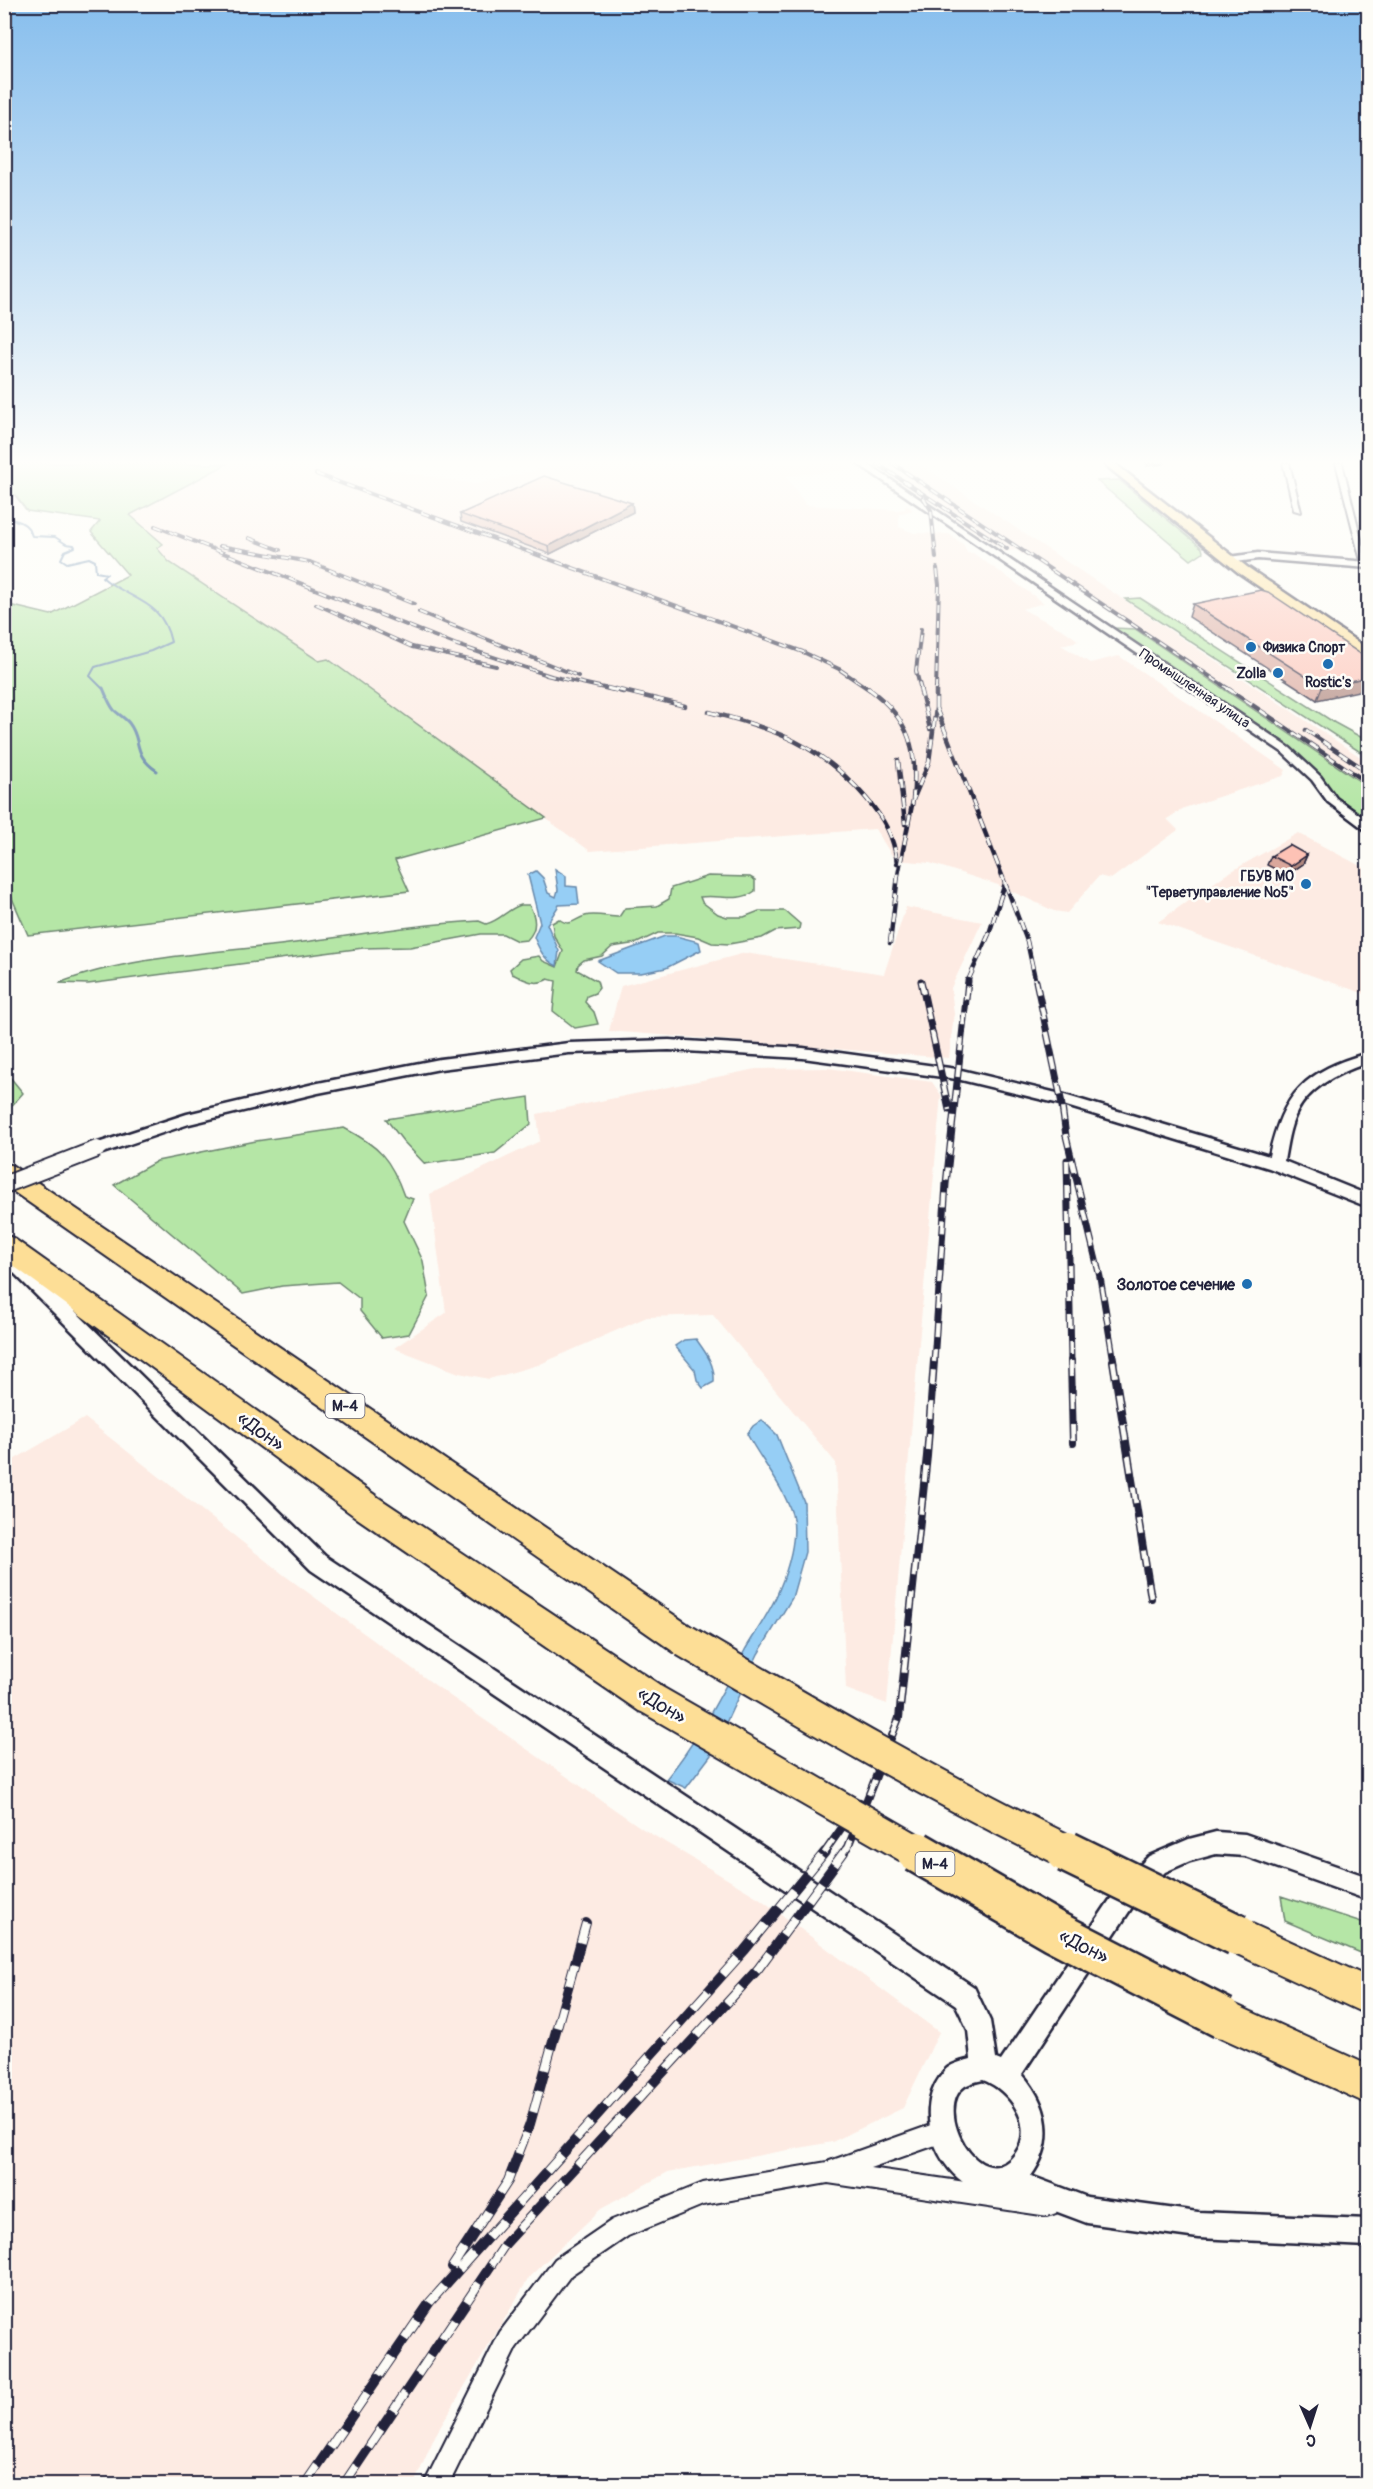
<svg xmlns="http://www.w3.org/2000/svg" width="1373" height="2489" viewBox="0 0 1373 2489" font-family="Pangolin,sans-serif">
  <rect width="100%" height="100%" fill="#fdfcf7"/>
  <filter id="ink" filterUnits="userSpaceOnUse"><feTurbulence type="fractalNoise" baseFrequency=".0167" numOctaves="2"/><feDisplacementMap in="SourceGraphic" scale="12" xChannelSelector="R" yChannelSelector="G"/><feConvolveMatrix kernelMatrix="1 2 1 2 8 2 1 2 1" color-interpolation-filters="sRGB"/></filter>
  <g filter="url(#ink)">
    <!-- built -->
    <path fill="#fdebe3" d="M222,463H348L476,484L569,463H844L854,469L786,476L806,505L897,510L905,509L906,505L913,510L899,514V527L914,533L949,534L964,545L967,553H973L1044,603L1022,609L1065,631L1079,641L1061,645L1090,663L1119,656L1286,770L1283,776L1184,808L1167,819L1178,830L1111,879L1099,876L1067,913L1054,911L998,885L930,863L895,860L875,829L590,851L329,659L319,661L169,562L157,548L163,544L130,515L226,465Z
      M871,463H918L1368,762V787L1080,591L1016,550L1005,552Z
      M1298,833L1368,870V995L1158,922L1225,875Z
      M906,907L982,922L951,988L954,1014L949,1058L609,1031L621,986L745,953L884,974Z
      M828,1068L932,1082L941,1095L887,1704L846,1689L836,1463L713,1315L647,1317L538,1365L489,1379L459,1373L394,1348L446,1313L430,1194L540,1141L537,1114L756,1069Z
      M85,1418L284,1575L450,1696L643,1829L759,1898L939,2032L903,2108L832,2142L668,2172L601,2209L530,2276L435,2436L414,2484H5V1465Z"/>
    <!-- green -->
    <path fill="#b5e6a6" stroke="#6c8470" stroke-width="1.5" d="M4,463L227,464L130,515L163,544L157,548L169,562L319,661L328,659L546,818L395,860L409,891L28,935L5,882V604L51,615L128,575L91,532L100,521L27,511L15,495H5Z
      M1119,480L1202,548L1203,552L1191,560L1097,481Z
      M1140,598L1335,723L1368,741V757L1125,599Z
      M1113,628L1135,629L1368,787V822L1337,799L1280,745Z
      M708,876L750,877L755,880V891C739,903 718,894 700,897L702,902L718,914L727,917H744L759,911H785L800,924L799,929L775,931L762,938L729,944L712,943L698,937L675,933H658L637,943L612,947L602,956L584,960L578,965L577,970L597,981L599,988L595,993L587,996L585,1002L594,1012L598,1024L575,1028L553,1011L556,981L548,979C535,987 524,979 512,974L510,969L521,959L539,956L543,961L557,967L563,951L554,936L552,923L559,919C570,928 574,919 585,916C594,913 609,917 619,917L625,908L657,906L669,899L671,888Z
      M521,905H529C536,917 538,929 527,940L517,941L503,934H481L410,947L363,948L88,984L59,983C129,956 213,953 288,944C352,936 415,924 479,921L486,924C500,921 507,909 521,905Z
      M5,1071L23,1093L9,1109L5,1111Z
      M529,1097L531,1124L495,1153L425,1164L403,1141L386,1119Z
      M344,1128C379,1146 391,1159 404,1196L413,1199L404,1221L423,1261L429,1296L409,1334L382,1338L360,1311V1299L338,1282L282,1286L243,1294L114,1185L157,1161L256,1141Z
      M1281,1896L1368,1924V1956L1285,1921Z"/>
    <!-- water -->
    <path fill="#96cef5" stroke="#6889ab" stroke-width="1.5" d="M555,869L566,876V886L577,887L579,904L559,905L547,924L559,951L557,966C544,960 539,949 534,937L540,923L528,875L536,871L543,878L548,893L556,897L558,890Z
      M665,936H676L699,942L701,950L666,968L641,973H616L598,961Z
      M696,1339C706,1353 715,1364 714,1382L703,1388L697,1380L695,1370L675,1346L684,1340Z
      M762,1420L777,1435L804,1502L805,1552L792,1598L758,1654L711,1755L686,1788L666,1779C698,1741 721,1694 745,1650C756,1631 771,1611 779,1590C788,1569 798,1536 792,1514C782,1484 762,1462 747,1434L753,1426Z"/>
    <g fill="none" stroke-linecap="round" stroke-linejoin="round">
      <!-- stream-far1 -->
      <path stroke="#6889ab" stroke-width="2" d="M4,518C17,520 28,522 32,536L55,537L66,544L74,545L75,547L65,551L61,559L67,563L89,558L95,561L96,572L107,574L102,577L107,581C136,602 162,601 171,642L151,651L95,667L90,676L104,690"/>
      <!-- stream -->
      <path stroke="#6889ab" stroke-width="3" d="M103,688C106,695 109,704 114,710C118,714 125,718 129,723C143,741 131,753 157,771"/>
      <defs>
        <path id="minor" d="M1283,463H1289L1301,512L1294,510Z
          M1336,463H1342L1368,567L1362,565Z
          M942,2121L950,2124L953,2132L950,2140L870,2168L1048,2194L1056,2197L1059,2205L1056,2213L1048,2216L828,2183L703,2205L628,2236L571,2275L516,2348L449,2484H424L500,2332L555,2259L612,2220L703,2183L827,2162Z"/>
        <path id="tertiary" d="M857,463H866L1290,748L1320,776L1336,798L1368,821V829H1364L1328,802L1312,780L1282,752Z
          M1258,553L1368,562V568L1258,559L1229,563L1224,560L1229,557Z
          M669,1040L803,1048L957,1069L1061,1094L1269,1156C1283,1093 1305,1071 1368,1053V1063C1342,1071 1310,1086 1297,1112C1289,1127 1287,1145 1284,1161L1368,1195V1207L1269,1168L1060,1104L957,1079L803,1058L669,1050L569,1053L440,1069L318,1093L189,1124L97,1155L92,1153L89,1149L92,1145L187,1114L318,1083L440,1059L569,1043Z
          M14,1255L20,1257L325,1556L974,1987L990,2021L996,2059L1001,2061L1120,1885L1149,1856L1189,1839L1216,1832L1245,1834L1368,1877V1900L1245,1856L1216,1854L1190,1861L1165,1872L1136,1901L1022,2074C1049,2105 1056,2142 1031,2176L1087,2197L1198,2212L1368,2219V2246L1198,2238L1087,2223L1004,2192C997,2194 993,2193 986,2192C940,2183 912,2115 940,2077C943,2074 945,2069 949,2067C955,2063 964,2061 971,2059L968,2030L956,2005L311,1570L8,1267L6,1262L8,1257ZM983,2080C1010,2090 1036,2126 1015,2154C981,2199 931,2109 965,2086C970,2083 978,2081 983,2080Z"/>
        <path id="primary" d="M1103,463H1114L1247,567L1368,649V658L1363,657L1239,573Z"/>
        <path id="motorway" d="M4,1163L13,1166L696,1630L701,1641L696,1652L685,1657L674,1652L4,1185Z
          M4,1235L13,1238L379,1498L663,1687L667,1699L663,1711L651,1715L639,1711L357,1518L4,1259Z
          M1237,1917L1368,1977V2015L1224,1948L1219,1935L1224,1922Z
          M1223,1999L1368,2065V2104L1209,2032L1204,2018L1209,2004Z"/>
      </defs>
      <!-- minor casing -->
      <use href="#minor" stroke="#22223b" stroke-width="4"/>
      <!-- tertiary casing -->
      <use href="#tertiary" stroke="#22223b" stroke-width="5"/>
      <!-- primary casing -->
      <use href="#primary" stroke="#22223b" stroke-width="5"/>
      <!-- motorway casing -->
      <use href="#motorway" stroke="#22223b" stroke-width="4"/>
      <!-- minor -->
      <use href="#minor" fill="#fdfcf7" fill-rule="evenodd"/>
      <!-- tertiary -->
      <use href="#tertiary" fill="#fdfcf7" fill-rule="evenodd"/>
      <!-- primary -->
      <use href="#primary" fill="#fdde96" fill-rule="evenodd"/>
      <!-- motorway -->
      <use href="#motorway" fill="#fdde96" fill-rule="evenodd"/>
      <defs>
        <path id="rail-far4" d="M876,463L1007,549
          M892,463L1230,690
          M316,474L803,652L839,669L870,690
          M923,497L931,510L936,558
          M155,526L457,645L554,677
          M249,538L280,550
          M220,546L310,562L414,604
          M316,604L412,647L496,666
          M419,612L578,676
          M546,675L613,690
          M615,689L619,690
          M921,690L916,671L921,629
          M936,690L939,585L937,568"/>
        <path id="rail-far3" d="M607,688L623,692
          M868,688C911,720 918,750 913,800
          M920,688L930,729
          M1227,688L1368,783
          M615,689L685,706
          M936,708L1005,883L989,934L967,983
          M709,712C774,728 822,746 866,798C884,819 894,836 897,863
          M1306,730L1368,772
          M898,760L905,824
          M1005,883L1027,941L1036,983
          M890,943L898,875L913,800L929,762L936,708V688"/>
        <path id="rail-far2" d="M921,981L949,1110
          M1036,981L1061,1099L1066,1136L1100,1277L1114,1362
          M1067,1160L1071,1362
          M934,1362L946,1184L968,981"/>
        <path id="rail-far1" d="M1071,1361L1073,1443
          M1113,1361L1151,1598
          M824,1853L860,1802
          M843,1853L848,1847L899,1718L927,1456L934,1361"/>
        <path id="rail" d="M452,2267L508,2181L530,2124L586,1923
          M305,2484L430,2302L744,1951L825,1852
          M344,2484L506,2243L758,1969L844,1852"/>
      </defs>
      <!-- rail-far4 casing -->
      <use href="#rail-far4" stroke="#22223b" stroke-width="4"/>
      <!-- rail-far3 casing -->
      <use href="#rail-far3" stroke="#22223b" stroke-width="4.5"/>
      <!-- rail-far2 casing -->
      <use href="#rail-far2" stroke="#22223b" stroke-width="7"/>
      <!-- rail-far1 casing -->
      <use href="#rail-far1" stroke="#22223b" stroke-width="8"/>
      <!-- rail casing -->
      <use href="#rail" stroke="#22223b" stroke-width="10"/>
      <!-- rail-far4 -->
      <use href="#rail-far4" stroke="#fdfcf7" stroke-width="2" stroke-dasharray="8" stroke-linecap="butt"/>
      <!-- rail-far3 -->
      <use href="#rail-far3" stroke="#fdfcf7" stroke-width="3" stroke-dasharray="10" stroke-linecap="butt"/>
      <!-- rail-far2 -->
      <use href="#rail-far2" stroke="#fdfcf7" stroke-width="4.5" stroke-dasharray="13" stroke-linecap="butt"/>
      <!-- rail-far1 -->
      <use href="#rail-far1" stroke="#fdfcf7" stroke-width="5" stroke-dasharray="16" stroke-linecap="butt"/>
      <!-- rail -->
      <use href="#rail" stroke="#fdfcf7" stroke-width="8" stroke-dasharray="22" stroke-linecap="butt"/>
      <defs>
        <path id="tertiary-bridge" d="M4,1185L97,1149"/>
        <path id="motorway-bridge-far1" d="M685,1641C811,1715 938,1789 1070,1853
          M651,1699L919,1853"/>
        <path id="motorway-bridge" d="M917,1852L1054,1931L1223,2018
          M1067,1852L1237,1935"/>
      </defs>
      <!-- tertiary-bridge casing -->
      <use href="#tertiary-bridge" stroke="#22223b" stroke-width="20" stroke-linecap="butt"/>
      <!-- motorway-bridge-far1 casing -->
      <use href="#motorway-bridge-far1" stroke="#22223b" stroke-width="36" stroke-linecap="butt"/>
      <!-- motorway-bridge casing -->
      <use href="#motorway-bridge" stroke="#22223b" stroke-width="45" stroke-linecap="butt"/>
      <!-- tertiary-bridge -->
      <use href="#tertiary-bridge" stroke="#fdfcf7" stroke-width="16"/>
      <!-- motorway-bridge-far1 -->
      <use href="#motorway-bridge-far1" stroke="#fdde96" stroke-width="32"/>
      <!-- motorway-bridge -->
      <use href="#motorway-bridge" stroke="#fdde96" stroke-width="40"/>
    </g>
    <!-- wall -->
    <path fill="#daa79c" stroke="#22223b" stroke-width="1.5" d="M632,503L633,512L550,554L461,522L460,514Z
      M1193,604L1368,659L1317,700L1189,617Z
      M1307,855L1303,864L1287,875L1267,865L1271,856Z"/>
    <!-- shaded-wall -->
    <path fill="#b1887f" stroke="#22223b" stroke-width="1.5" d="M1147,463H1164V464L1147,466Z
      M632,503L633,512L550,554L549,546Z
      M1368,677V689L1317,700L1322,687Z
      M1307,855L1303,864L1287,875L1291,866Z"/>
    <!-- building -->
    <path fill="#fdc2b5" stroke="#22223b" stroke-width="1.5" d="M544,476L632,503L549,546L460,514Z
      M1261,590L1268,592L1368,659V677L1322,687L1193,604Z
      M1289,845L1307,855L1291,866L1271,856Z"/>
  </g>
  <!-- sky -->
  <linearGradient id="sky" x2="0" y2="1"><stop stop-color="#87beed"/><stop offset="0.57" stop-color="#fefefb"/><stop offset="1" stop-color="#fefefb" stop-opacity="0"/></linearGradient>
  <rect width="1373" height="811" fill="url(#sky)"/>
  <!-- markers -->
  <g fill="#1f6fb2" stroke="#fdfcf7" stroke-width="2">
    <circle cx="1251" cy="647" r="6"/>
    <circle cx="1328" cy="664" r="6"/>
    <circle cx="1278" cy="673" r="6"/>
    <circle cx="1306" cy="884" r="6"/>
    <circle cx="1247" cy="1284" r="6"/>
  </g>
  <g text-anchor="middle" stroke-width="5" stroke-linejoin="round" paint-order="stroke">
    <!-- far-poi labels -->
    <g font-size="14" font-weight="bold" fill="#22223b" stroke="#fdfcf7" text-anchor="end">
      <text x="1263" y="652" text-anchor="start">Физика Спорт</text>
      <text x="1266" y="678">Zolla</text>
      <text x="1328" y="687" text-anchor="middle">Rostic's</text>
      <text x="1294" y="881">ГБУВ МО<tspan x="1294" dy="16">"Терветуправление №5"</tspan></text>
    </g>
    <!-- far-street labels -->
    <g font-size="14" fill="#22223b" stroke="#fdfcf7">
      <text transform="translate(1195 688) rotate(34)" y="5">Промышленная улица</text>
    </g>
    <!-- shield labels -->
    <g fill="#fdfcf7" stroke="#646373" stroke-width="1.5">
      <rect x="325.5" y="1394" width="39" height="24" rx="4.5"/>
      <rect x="915.5" y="1852" width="39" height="24" rx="4.5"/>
    </g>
    <g font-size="15" font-weight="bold" fill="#22223b">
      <text x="345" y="1411">М-4</text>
      <text x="935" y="1869">М-4</text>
    </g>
    <!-- poi labels -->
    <g font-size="16" font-weight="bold" fill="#22223b" stroke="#fdfcf7" text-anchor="end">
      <text x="1235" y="1290">Золотое сечение</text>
    </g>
    <!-- near-street labels -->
    <g font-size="20" fill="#22223b" stroke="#fdfcf7">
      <text transform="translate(261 1431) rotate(36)" y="7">«Дон»</text>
      <text transform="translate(662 1705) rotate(31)" y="7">«Дон»</text>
      <text transform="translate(1084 1946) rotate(27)" y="7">«Дон»</text>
    </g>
  </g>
  <!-- margin -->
  <rect width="1373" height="2489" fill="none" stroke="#fdfcf7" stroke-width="24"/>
  <rect x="12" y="12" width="1349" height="2465" fill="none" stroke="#22223b" stroke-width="2" filter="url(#ink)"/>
  <!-- north arrow -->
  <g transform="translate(1310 2426) rotate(177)" stroke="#fdfcf7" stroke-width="4.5" paint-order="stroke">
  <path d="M0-4.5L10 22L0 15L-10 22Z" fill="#22223b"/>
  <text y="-9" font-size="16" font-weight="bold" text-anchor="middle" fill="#22223b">С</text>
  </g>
</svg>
